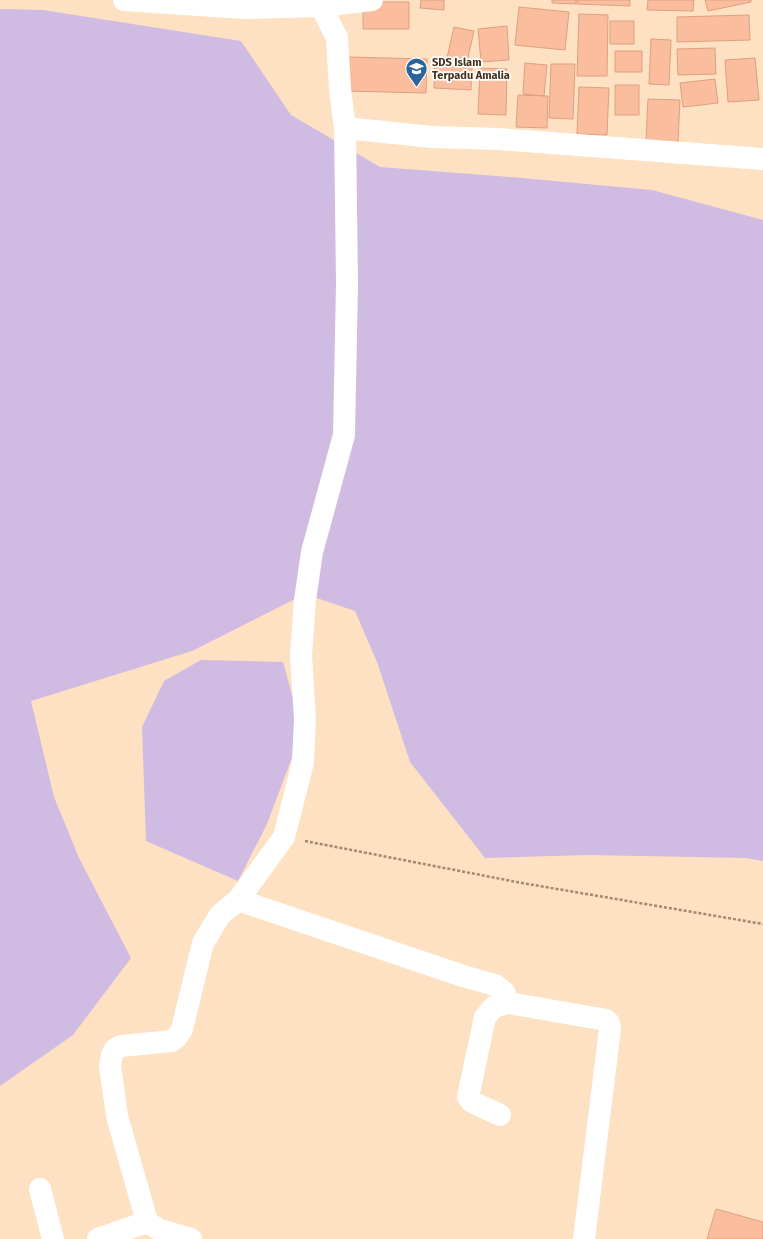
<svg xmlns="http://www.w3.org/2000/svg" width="763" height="1239" viewBox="0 0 763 1239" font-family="'Fira Sans',sans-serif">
  <rect width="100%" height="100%" fill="#fde1c2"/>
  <!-- green -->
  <path fill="#d0bbe2" d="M0,9L43,10L241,41L291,115L380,167L511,177L652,190L763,220V861L746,858L588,855L485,858L410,762L377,662L355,611L305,594L192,651L31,701L54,797L79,858L131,958L73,1035L0,1086Z
    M201,660L283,662L302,731L267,824L238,881L146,841L142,727L164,681Z"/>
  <!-- building -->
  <path fill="#fabe9e" stroke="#dda080" d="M421,0H444V10L420,8Z
    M552,0H576V4L552,3Z
    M577,0H630V6L577,4Z
    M648,0H694L693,11L647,10Z
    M705,0H751V2L708,11Z
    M363,2H409V29H363Z
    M519,7L569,12L565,50L515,45Z
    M579,14L608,15L607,76H577Z
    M749,15L750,40L677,42V17Z
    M610,21H634V44H610Z
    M507,26L509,60L481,62L478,29Z
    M454,27L474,31L467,62L447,58Z
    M651,39L671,40L669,85L649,84Z
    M715,48L716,74L678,75L677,49Z
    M615,51H642V72H615Z
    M347,57L427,59L426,93L346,91Z
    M755,58L759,100L728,102L725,60Z
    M525,63L547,65L544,96L523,94Z
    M435,64L472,66L471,90L434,88Z
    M551,64H575L573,119L549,118Z
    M480,68L507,69L506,115L478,114Z
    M715,79L718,103L683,107L680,83Z
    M615,85H639V115H615Z
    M579,87L609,88L607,135L577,134Z
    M518,95L548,96L547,128L516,127Z
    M648,99L680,100L678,142L646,140Z
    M716,1209L763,1222V1239H707Z"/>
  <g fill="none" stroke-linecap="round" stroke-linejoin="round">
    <!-- path -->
    <path stroke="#a28a70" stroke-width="2.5" stroke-dasharray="3 2" stroke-linecap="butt" d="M305,841L522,883L763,924"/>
    <!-- minor -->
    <path stroke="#fff" stroke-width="22" d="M124,0L243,8L321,6L337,38L340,89L345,128L432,137L498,139L763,159
      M321,0V6L372,0
      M238,900L463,976L495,985L504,992L509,1003
      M500,1115L472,1102L468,1097L485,1017L495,1006L509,1003L606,1020L609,1023L610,1029L584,1239
      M40,1189L53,1239
      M98,1239L147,1222
      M191,1239L160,1230L147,1222L117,1116L110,1066L112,1055L115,1049L121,1046L172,1041L176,1038L182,1029L203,943L220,915L238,900L284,837L303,762L305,719L301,656L305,600L312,552L344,435L347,283L345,128"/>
  </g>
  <!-- icons -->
  <defs>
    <symbol id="school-pin" viewBox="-11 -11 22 30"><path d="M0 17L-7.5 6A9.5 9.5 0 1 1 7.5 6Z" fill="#29659c" stroke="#fff"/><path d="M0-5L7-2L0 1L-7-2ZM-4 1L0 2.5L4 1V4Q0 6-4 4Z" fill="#fff"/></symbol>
  </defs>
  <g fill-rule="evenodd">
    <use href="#school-pin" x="404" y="56" width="25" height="34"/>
  </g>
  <g text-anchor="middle" stroke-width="3.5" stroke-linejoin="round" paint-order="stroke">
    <!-- poi labels -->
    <g font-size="11" font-weight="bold" fill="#43311c" stroke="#fff" text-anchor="start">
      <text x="432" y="66">SDS Islam<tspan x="432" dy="13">Terpadu Amalia</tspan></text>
    </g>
  </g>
</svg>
